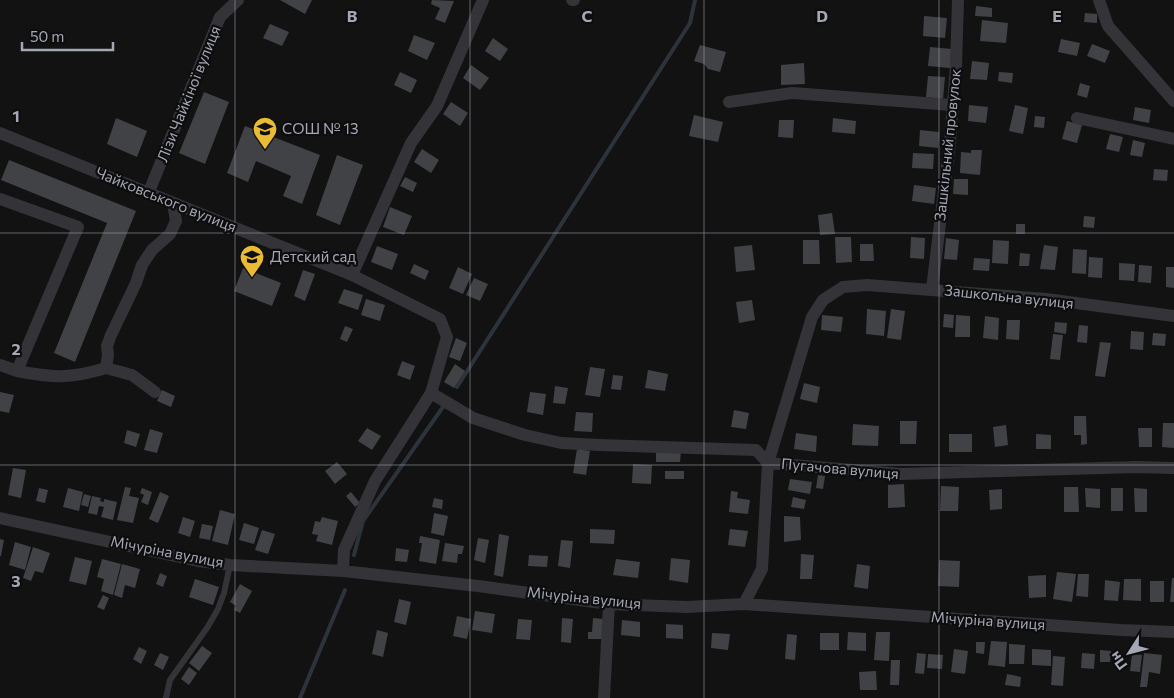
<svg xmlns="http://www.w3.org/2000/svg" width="1174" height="698" viewBox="0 0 1174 698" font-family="Commissioner,sans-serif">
  <rect width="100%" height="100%" fill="#121213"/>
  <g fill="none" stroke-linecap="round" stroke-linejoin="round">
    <!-- stream -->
    <path stroke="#2c333b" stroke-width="4" d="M457,387L690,23L695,0
      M354,555L363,521L445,404
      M300,698L345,590"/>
  </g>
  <!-- building -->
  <path fill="#414246" d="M280,0H312L305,14Z
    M432,0L454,1L445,23L435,19L440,8L431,4Z
    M976,6L992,8V17L975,16Z
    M1085,13L1097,14V23L1084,22Z
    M924,16L947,18L945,38L923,36Z
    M982,20L1008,23L1006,43L980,41Z
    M270,24L289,32L282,46L263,38Z
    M414,35L435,43L427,60L408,51Z
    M493,38L508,49L500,61L485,51Z
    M1061,39L1080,43L1077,56L1058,52Z
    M1092,44L1110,51L1105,63L1087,56Z
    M700,45L726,52L720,72L708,69L704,64L694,61Z
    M930,47L952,49L950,68L928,66Z
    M972,61L989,63L987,80L970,79Z
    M804,63L805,84L781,85V65Z
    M471,65L489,78L480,90L463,78Z
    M400,72L417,80L411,93L394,85Z
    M999,72L1013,73L1012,83L998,81Z
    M928,76L945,77L943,99L926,97Z
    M1080,83L1090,86L1087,98L1077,95Z
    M204,92L229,102L205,164L179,153Z
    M451,102L468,113L460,126L443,114Z
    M969,105L988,107L986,123L968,121Z
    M1015,105L1028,108L1023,134L1009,131Z
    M1135,107L1151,110L1149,123L1133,120Z
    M694,115L723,122L718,142L689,136Z
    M1035,116L1045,117L1044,128L1034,127Z
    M116,118L147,131L137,157L107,144Z
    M833,118L856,121L855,134L832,132Z
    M779,120H794L793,138L778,137Z
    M1067,121L1082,125L1077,143L1062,139Z
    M245,126L320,155L302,204L283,196L291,176L256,161L248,182L227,173Z
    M920,130L939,132L938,148L919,146Z
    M1110,134L1123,137L1119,152L1106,149Z
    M1133,140L1145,143L1142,157L1130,155Z
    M422,149L439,160L431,173L414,162Z
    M971,150H982L980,175L960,173L961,152L971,153Z
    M913,153L934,154L933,169L912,168Z
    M337,155L363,165L340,225L316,215Z
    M9,160L136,211L75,362L54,353L107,223L1,180Z
    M1154,169L1168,170L1167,181L1153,180Z
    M405,177L417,183L413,192L400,186Z
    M954,179H968V195L953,194Z
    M914,185L936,188L934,204L912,201Z
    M390,207L412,216L404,235L383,227Z
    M832,213L835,234L820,235L818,215Z
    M1084,216L1095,217L1094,228L1083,227Z
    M1016,224H1025V234H1016Z
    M835,237H851L852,262L836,263Z
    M911,237L925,238L924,259L910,258Z
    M946,238L959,240L957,260L944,259Z
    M803,240H819L820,264H803Z
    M993,240L1009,241L1008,264L992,263Z
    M860,244H873L874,261H860Z
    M752,245L755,270L736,272L734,247Z
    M1044,245L1058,247L1055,270L1040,269Z
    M377,246L398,254L392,270L371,262Z
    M1073,249L1087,250L1086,274L1072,273Z
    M1020,253L1030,254L1029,266H1019Z
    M1089,257L1103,258L1102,278L1088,277Z
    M974,258L990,259L989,271L973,270Z
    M1119,263L1135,264L1134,281L1119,280Z
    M414,264L429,271L425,280L410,273Z
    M1139,265L1152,266L1151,283L1138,282Z
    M458,267L472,274L463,294L449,288Z
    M1166,267H1174V288L1166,287Z
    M243,268L281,283L272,306L234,291Z
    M303,270L315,274L305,301L294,296Z
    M474,278L488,284L480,301L466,295Z
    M344,289L363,295L358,310L338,303Z
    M366,299L385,305L380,321L361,315Z
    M752,300L755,320L739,323L736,302Z
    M867,309L886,311L884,336L866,334Z
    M891,309L905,311L901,340L887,338Z
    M944,314L954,315L953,328L943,327Z
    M822,315L843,317L841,332L821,330Z
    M956,315L970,316V337H955Z
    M985,316L999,318L998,340L983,338Z
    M1007,320H1020L1019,340L1006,339Z
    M1055,322L1067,323L1066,334L1054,332Z
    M1079,325L1088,326L1087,343L1077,342Z
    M345,326L353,329L347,342L340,339Z
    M1131,331L1144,332L1143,350L1130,349Z
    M1153,333L1166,334L1165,346L1152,345Z
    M1053,334L1063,335L1060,360L1050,359Z
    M456,338L467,343L460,361L449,357Z
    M1100,342L1111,343L1105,377L1095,376Z
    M402,361L415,366L410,380L397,375Z
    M455,364L465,371L454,388L444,382Z
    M590,367L605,369L600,397L585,395Z
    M648,370L668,374L665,391L645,388Z
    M613,375L623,376L621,390L611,389Z
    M804,383L820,387L817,403L800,399Z
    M555,386L568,388L565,404L553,403Z
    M162,390L175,396L171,407L157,401Z
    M0,392L14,395L9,413L0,411Z
    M530,392L546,394L543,415L527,412Z
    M734,410L749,413L746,429L731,427Z
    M576,412L593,413L592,432L574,431Z
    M1074,416H1086L1087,444L1081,445V435H1074Z
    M900,421H917L916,444H900Z
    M1163,423H1174V448L1162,447Z
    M853,424L879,426L878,446L852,445Z
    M1006,425L1008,445L995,447L993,427Z
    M367,428L381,436L372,450L358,441Z
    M1138,428H1152V447H1139Z
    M150,429L163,433L157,453L144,450Z
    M127,430L140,434L136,447L124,443Z
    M796,433L817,436L816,452L794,449Z
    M949,434H972V452H949Z
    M1036,434L1051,435V449H1036Z
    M577,449L590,451L586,475L573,473Z
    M656,451H681L680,462H656Z
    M337,462L347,474L335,484L325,471Z
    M633,464L652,465L651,484L632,483Z
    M13,468L26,470L21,498L8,495Z
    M665,471H684V479H665Z
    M818,475L825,476L823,489L816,488Z
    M790,479L812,482L810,494L788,490Z
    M904,484L905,507L888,508V485Z
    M941,486L959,487L958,511H940Z
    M125,487L131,488L129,496L139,498L133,523L117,520Z
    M1064,487H1078L1079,512H1064Z
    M39,488L48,490L45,503L36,501Z
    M68,488L83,492L79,511L63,507Z
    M142,488L152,492L148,505L141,502L144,495L140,493Z
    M1085,488L1100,489V508L1086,507Z
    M1111,488H1123V511H1111Z
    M1134,488L1147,489V512H1135Z
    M1002,489V509L990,510L989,490Z
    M731,491L738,492L737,498L750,500L748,514L729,512Z
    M160,492L169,496L158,523L149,519Z
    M351,492L360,503L355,507L346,496Z
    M84,494L91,496L88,507L81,505Z
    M92,496L101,498L100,501L104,502V499L117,502L113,520L101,517L104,507L99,506L97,515L88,513Z
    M793,497L806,500L804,509L791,507Z
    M434,498L443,500L442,509L432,507Z
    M220,510L235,514L228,545L212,541Z
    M434,513L448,516L444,536L431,533Z
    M784,516L800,517L801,540L784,542Z
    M183,517L195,521L190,537L178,533Z
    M322,517L338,521L332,545L316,541L318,535L312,534L315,521L320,522Z
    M244,523L259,528L254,544L239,540Z
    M202,524L213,526L210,540L199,538Z
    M590,529L615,530L614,544L590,543Z
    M730,529L748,531L745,547L728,545Z
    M262,530L275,534L268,554L255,550Z
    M499,534L509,536L503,577L494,575Z
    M420,536L440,540L436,564L419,561L422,543H419Z
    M478,538L489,540L485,563L474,560Z
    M0,539L4,540L1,556H0Z
    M561,540L573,541L570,568L558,566Z
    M15,542L31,547L25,570L9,565Z
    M445,543L464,546L462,554H458L457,563L442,561Z
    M33,547L50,553L43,573L35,571L31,581L23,578Z
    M396,548L409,550L407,562L395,561Z
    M801,554L814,555L812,579H800Z
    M529,555L548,556L547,567L528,566Z
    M75,557L92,561L86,585L69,581Z
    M671,558L690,560L688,583L669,580Z
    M102,559L121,564L113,595L101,591L104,579L97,577Z
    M616,559L640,562L638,578L613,575Z
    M939,560L960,561L959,587L938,586Z
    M122,564L140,569L135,588L125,585L122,598L114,595Z
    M857,564L870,566L868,589L854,587Z
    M1057,572L1076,574L1072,602L1053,599Z
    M160,573L167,576L163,587L156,584Z
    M1078,574H1089L1088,597L1076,596Z
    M1046,575V597L1029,598L1028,576Z
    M1172,578H1174V602H1170Z
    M195,579L219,587L213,605L189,597Z
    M1124,579H1141V601L1123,600Z
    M1105,580L1120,582L1118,601L1104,600Z
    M1150,581H1164V602H1150Z
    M240,584L252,591L240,613L234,610L236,606L230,602Z
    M103,595L109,598L104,610L97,607Z
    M399,599L411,602L406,625L394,622Z
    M475,611L495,614L492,633L472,630Z
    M457,616L471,619L467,639L453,636Z
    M562,618L573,619L571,643L561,642Z
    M593,618L603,619V639H588V632H592Z
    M518,619L532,620L530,640L516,639Z
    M622,620L640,622V637L621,635Z
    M666,624L683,625V639L666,638Z
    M377,630L388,633L383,657L372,654Z
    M848,632L866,633V651L847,650Z
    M876,632H890L889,661L874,660Z
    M712,633L730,634L728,650L711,648Z
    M820,633H839V650H820Z
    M787,634L797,635L795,660L785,659Z
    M991,641L1007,642L1005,667L988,665Z
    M976,642H985L984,654L976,653Z
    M1009,644L1025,645L1024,664H1009Z
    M202,646L212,653L199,671L189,663Z
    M139,647L147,651L141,664L133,659Z
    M954,649L968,651L965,674L951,672Z
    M1032,649L1051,650V666L1032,665Z
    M1100,650L1111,651L1110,662H1100Z
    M160,653L169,657L163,670L154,665Z
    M917,653L926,654L924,674L915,673Z
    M1082,653L1095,654L1094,669L1081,668Z
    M1144,653L1162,655L1160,674L1149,672L1147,687H1140Z
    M928,654L943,655L942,669L927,668Z
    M1132,654L1142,655L1140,672L1130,671Z
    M1053,656L1065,657L1063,686L1051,685Z
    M891,660H900L899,685H890Z
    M189,667L197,673L189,685L181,679Z
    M876,671L877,690H860L859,672Z
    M1007,674L1021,677L1020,687L1005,685Z"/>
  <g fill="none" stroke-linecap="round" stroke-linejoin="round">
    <!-- lane -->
    <path stroke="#333338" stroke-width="6" d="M166,698L170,680L207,628L218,609L224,593L230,565"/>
    <!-- street -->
    <path stroke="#333338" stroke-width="12" d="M572,0H574
      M1099,0L1108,26L1174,101
      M729,102L792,93L952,105
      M1077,118L1174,139
      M0,133L352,275L440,319L447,337L431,393L375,481L344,550L343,571
      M148,194L220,17L238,0
      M0,199L78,227L17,371L0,365
      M352,275L411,143L437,106L483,0
      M932,289L950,142L956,66L958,0
      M106,368L132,375L155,392
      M17,371C53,378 70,379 106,368L108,355L107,346L111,335L136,283L142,265L152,250L170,234L176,221L173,204
      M431,393L473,418L525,435L561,443L599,445L756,450L768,463L901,474L1137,467L1174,468
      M0,518L198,561L230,565L343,571L478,586L609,604L687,607L744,604L1121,630L1174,632
      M744,604L762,569L768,463L812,317L823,300L843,287L867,285L1046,299L1174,316
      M604,698L609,604"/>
  </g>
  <!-- grid -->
  <path fill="none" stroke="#a4a7b4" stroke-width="1" stroke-opacity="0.55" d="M235,0V698M470,0V698M704,0V698M939,0V698M0,233H1174M0,465H1174"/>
  <!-- icons -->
  <defs>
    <symbol id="school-pin" viewBox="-11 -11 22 30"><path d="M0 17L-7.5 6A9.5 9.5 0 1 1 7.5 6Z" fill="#eabc33" stroke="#0d0d0e"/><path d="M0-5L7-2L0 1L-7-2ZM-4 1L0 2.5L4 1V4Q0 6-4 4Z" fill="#111"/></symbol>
  </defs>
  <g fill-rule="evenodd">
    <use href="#school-pin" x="251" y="115" width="28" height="38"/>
    <use href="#school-pin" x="238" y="243" width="28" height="38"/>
  </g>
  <g text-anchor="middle" stroke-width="4.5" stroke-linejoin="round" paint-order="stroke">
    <!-- street labels -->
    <g font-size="15" fill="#a4a7b4" stroke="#0d0d0e">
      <text transform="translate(189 94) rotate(-68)" y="5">Лізи Чайкіної вулиця</text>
      <text transform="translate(948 145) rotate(-84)" y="5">Зашкільний провулок</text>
      <text transform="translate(166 200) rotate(22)" y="5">Чайковського вулиця</text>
      <text transform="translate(1009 297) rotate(6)" y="5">Зашкольна вулиця</text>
      <text transform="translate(840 469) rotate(5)" y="5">Пугачова вулиця</text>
      <text transform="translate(167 552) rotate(11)" y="5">Мічуріна вулиця</text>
      <text transform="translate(584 598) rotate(6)" y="5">Мічуріна вулиця</text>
      <text transform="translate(988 621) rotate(4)" y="5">Мічуріна вулиця</text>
    </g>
    <!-- poi labels -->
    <g font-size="15" fill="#a4a7b4" stroke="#0d0d0e" text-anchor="start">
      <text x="282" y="134">СОШ № 13</text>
      <text x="270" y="262">Детский сад</text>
    </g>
  </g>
  <g font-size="16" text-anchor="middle" font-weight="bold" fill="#a4a7b4" stroke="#0d0d0e" stroke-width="4.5" stroke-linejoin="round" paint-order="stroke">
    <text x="352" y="22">B</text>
    <text x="587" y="22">C</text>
    <text x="822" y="22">D</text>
    <text x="1057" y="22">E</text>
    <text x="16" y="122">1</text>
    <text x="16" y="355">2</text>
    <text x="16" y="587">3</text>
  </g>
  <!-- north arrow -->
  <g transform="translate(1129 653) rotate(234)" stroke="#0d0d0e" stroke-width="4" paint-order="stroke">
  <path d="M0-4L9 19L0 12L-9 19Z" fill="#a4a7b4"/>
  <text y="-8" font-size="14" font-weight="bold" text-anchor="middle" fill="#a4a7b4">Пн</text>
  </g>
  <!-- scale -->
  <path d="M22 42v8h91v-8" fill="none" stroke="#a4a7b4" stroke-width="2.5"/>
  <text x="30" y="42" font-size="15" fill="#a4a7b4" stroke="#0d0d0e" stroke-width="4" paint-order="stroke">50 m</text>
</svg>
